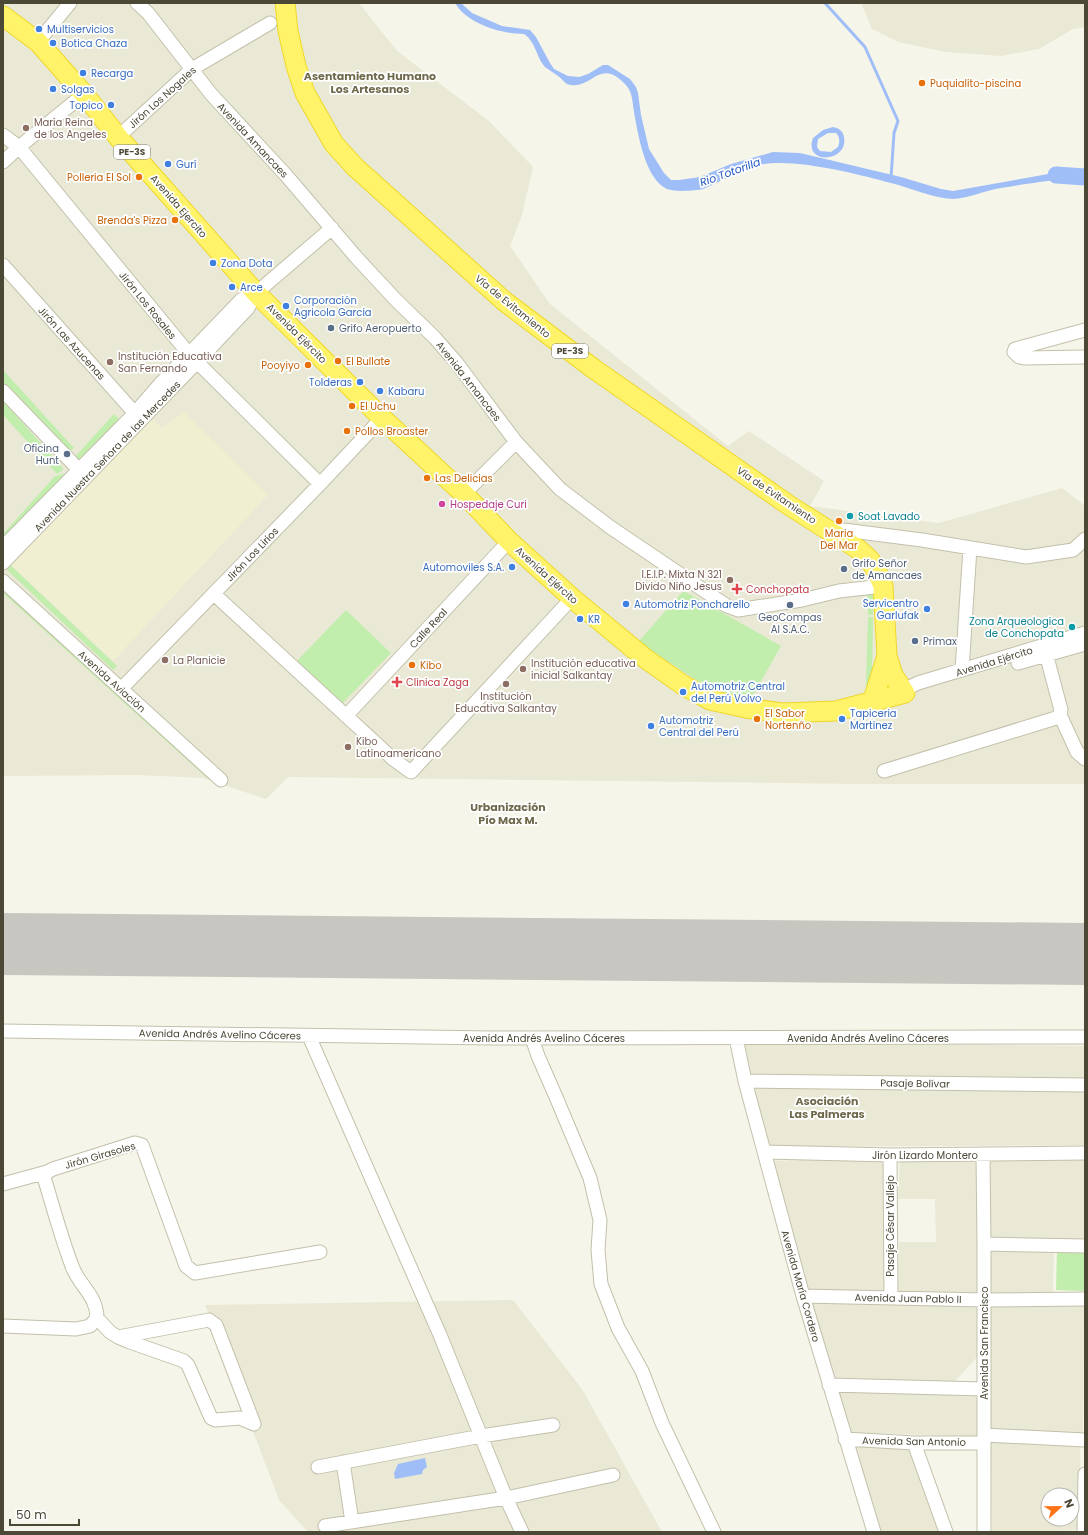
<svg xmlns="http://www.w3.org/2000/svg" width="1088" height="1535" viewBox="0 0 1088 1535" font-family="Poppins,sans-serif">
  <rect width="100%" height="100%" fill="#f6f5e9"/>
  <!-- residential -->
  <path fill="#eae9d6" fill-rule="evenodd" d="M3,3H359L397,51L489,121L533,167L522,215L510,246L550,304L728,446L749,431L824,481L810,506L939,523L1062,488L1085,506V784H859L288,777L266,799L203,778L138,775L3,776Z
    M861,3H1085V27L1073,29L1039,49L1001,56L946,52L898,42L872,29Z
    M743,1042L1085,1046V1080L751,1078Z
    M753,1085L1085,1091V1145L768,1147Z
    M887,1158L885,1292L814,1295L805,1287L767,1161Z
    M990,1159H1084V1241H989Z
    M900,1160H981V1295L898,1294L899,1242H936L935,1199H898Z
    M991,1249H1054L1053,1294L990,1293Z
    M513,1300L582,1389L662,1532H308L279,1500L205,1305Z
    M807,1303L978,1307V1356L949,1388L831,1386Z
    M1084,1303L1083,1433H991V1304Z
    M979,1392V1437L846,1432L833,1393Z
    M991,1441L1080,1442L1081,1530L1038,1532H992ZM1048,1495H1072V1519H1048Z
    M849,1445L910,1446L939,1532H880Z"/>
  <!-- education -->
  <path fill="#f0efd1" d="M184,412L268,495L115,659H111L10,564L151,418L162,428Z"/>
  <!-- green -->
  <path fill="#c1eead" d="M3,370L74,448L68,453L3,382Z
    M3,401L62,467L63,470L57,474L56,473L3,415Z
    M114,414L119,419L78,463L73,459Z
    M68,473L3,543V534L55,476Z
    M4,559L117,666L113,670L3,566Z
    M3,585L212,776L207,778L3,593Z
    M685,589L684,591L781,646L751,699L710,689L638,642Z
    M870,594L873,595V615H868L867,595Z
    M346,610L391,653L340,706L295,663Z
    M868,617H873L872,683L870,691L866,687Z
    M1057,1249L1085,1250V1291L1056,1290Z"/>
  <!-- water -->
  <path fill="#9fbef8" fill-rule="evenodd" d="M455,3H461L472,13L502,26L530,30L536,37L550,63L554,69L568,76L579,77L588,74L603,65H608L630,79L636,87L638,93L641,115L649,149L664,173L671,180H679L700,177L731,164L773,152L800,153L901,177L941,189L953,191L1054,173L1077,172L1079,179C1053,179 1026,184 1001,188C987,190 966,199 953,199C932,198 911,188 891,183C858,174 792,157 759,165C740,170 722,181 703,189C695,191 675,192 667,189C645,179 638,134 634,112C632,100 633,91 623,82C598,58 591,92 567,84C564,82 561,78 558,76C554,73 549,70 545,67C536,57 536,42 524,34C502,34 467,24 455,3Z
    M833,127C839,128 843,131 844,137C849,163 803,165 813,138L823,130ZM828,133H836C840,137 840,142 838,147L831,152L820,151L817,147L818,139Z
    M425,1458L427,1467L423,1470L422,1474L395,1479L394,1473L398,1464Z"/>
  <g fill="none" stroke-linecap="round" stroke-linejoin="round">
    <!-- stream -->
    <path stroke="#9fbef8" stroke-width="3" d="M825,3L865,47L898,121L894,133L891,178"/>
    <!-- river -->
    <path stroke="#9fbef8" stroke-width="17" d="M1056,175L1085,177"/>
    <!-- runway -->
    <path stroke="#c7c6c0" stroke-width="62" d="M3,944L1085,954"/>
    <defs>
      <path id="minor" d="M137,3L148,13L211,94L285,174L356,257L395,299L435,338L456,362L516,442L560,489L610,527L727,606L738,610L802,600L839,591L883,586
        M38,42L70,3
        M3,135L19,147L189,354L320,484
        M118,137L192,69L270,23
        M3,162L19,147L84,94
        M3,265L140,419
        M1085,330L1015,349L1014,352L1019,357L1024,358L1085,357
        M3,391L85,476
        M464,494L516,442
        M828,528L922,540L1026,557L1073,550L1085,539
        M3,547L135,413L161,383L241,300L256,293L332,228
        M3,563L197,362L248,308L256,293
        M3,581L221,780
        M214,594L393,759L411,772L572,598
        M1018,663L1085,644
        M962,670L970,548
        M121,689L320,484L382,418
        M905,693L910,687L918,683L1085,633
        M1060,715L1077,752L1085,759
        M346,716L509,541
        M884,771L1056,718L1060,715L1061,710L1044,646
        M3,1031L491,1038L1085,1037
        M309,1036L440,1335L506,1498L522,1532
        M532,1038L538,1056L556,1097L590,1178L600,1220L598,1250L601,1284L618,1328L642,1371L662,1423L714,1532
        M736,1038L745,1081L803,1296L874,1532
        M745,1081L1085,1085
        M765,1152L890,1155L1085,1153
        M983,1154L984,1244V1532
        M890,1155L891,1298
        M3,1184L47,1172
        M984,1244L1085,1246
        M803,1296L984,1300L1085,1299
        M97,1318L110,1332L118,1337L209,1320L216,1325L254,1424
        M3,1326L76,1329L90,1326L97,1318C97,1295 79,1286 72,1266C61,1237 53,1207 44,1177L47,1172L53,1169L135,1143L142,1145L186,1266L195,1273L320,1252
        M118,1337L130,1342L184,1361L188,1365L211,1418L215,1420L240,1418L254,1424
        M829,1385L984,1389
        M984,1435L1085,1440
        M845,1439L914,1443H983
        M914,1443L946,1532
        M343,1462L352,1522
        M318,1467L481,1436L553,1425
        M325,1526L506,1498L613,1475
        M1084,1532L1085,1474"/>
      <path id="highway" d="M3,16L38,42L84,94L118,137L256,293L382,418L464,494L509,541L572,598L646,659L683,685L710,700L746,708L782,713L836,711L905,693L893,675L887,656L883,586L877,572L870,560L858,549L790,506L594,369L504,301L355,167L334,144L305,93L296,66L288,31L285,3
        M872,703L887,656"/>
    </defs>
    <!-- minor casing -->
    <use href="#minor" stroke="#c3c0aa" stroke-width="15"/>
    <!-- highway casing -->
    <use href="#highway" stroke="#eed72a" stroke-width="21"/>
    <!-- minor -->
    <use href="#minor" stroke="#fff" stroke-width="13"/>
    <!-- highway -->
    <use href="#highway" stroke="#fff36a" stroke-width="19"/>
  </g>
  <!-- markers -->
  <g fill="#3f7fe0" stroke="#fff" stroke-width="1.5">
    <circle cx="39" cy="29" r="4"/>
    <circle cx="53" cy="43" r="4"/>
    <circle cx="83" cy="73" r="4"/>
    <circle cx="53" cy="89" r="4"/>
    <circle cx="111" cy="105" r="4"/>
    <circle cx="168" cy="164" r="4"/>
    <circle cx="213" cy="263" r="4"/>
    <circle cx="232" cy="287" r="4"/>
    <circle cx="286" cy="306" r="4"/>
    <circle cx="360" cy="382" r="4"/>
    <circle cx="380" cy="391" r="4"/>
    <circle cx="512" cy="567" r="4"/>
    <circle cx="626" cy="604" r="4"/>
    <circle cx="927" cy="609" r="4"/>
    <circle cx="580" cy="619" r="4"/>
    <circle cx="683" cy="692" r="4"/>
    <circle cx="842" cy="719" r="4"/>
    <circle cx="651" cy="726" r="4"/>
  </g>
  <g fill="#e8710a" stroke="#fff" stroke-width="1.5">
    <circle cx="922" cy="83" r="4"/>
    <circle cx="139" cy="177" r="4"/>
    <circle cx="175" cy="220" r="4"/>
    <circle cx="338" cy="361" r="4"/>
    <circle cx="308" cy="365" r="4"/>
    <circle cx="352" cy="406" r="4"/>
    <circle cx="347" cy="431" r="4"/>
    <circle cx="427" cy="478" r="4"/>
    <circle cx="839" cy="521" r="4"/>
    <circle cx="412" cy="665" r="4"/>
    <circle cx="757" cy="719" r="4"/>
  </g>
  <g fill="#8d6e63" stroke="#fff" stroke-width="1.5">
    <circle cx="26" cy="128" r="4"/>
    <circle cx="110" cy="362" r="4"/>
    <circle cx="730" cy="580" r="4"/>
    <circle cx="165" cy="660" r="4"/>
    <circle cx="523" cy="669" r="4"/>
    <circle cx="506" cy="684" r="4"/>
    <circle cx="348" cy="747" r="4"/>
  </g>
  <g fill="#5c6f8a" stroke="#fff" stroke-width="1.5">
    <circle cx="331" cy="328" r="4"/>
    <circle cx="67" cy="454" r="4"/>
    <circle cx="844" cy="569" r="4"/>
    <circle cx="790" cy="605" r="4"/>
    <circle cx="915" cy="641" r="4"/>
  </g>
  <circle fill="#d1479c" stroke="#fff" stroke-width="1.5" cx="442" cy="504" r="4"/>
  <g fill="#0f9aa8" stroke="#fff" stroke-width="1.5">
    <circle cx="850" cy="516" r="4"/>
    <circle cx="1072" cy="627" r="4"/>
  </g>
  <g fill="#e0444e" stroke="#fff" stroke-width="1.5">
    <path d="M735 583h4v4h4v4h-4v4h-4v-4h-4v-4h4z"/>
    <path d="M395 676h4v4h4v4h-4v4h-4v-4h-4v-4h4z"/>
  </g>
  <g text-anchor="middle" stroke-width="3.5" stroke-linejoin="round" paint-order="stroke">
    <!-- shield labels -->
    <g fill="#fff" stroke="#817f72" stroke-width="1">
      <rect x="114" y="145" width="36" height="14" rx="3"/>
      <rect x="552" y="344" width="36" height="14" rx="3"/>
    </g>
    <g font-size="9" font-weight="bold" fill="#4b4836">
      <text x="132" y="155">PE-3S</text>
      <text x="570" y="354">PE-3S</text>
    </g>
    <!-- shop labels -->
    <g font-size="10" fill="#366cbe" stroke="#fff" text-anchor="start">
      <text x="47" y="33">Multiservicios</text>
      <text x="61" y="47">Botica Chaza</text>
      <text x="91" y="77">Recarga</text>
      <text x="61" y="93">Solgas</text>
      <text x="103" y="109" text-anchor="end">Topico</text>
      <text x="176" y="168">Gurí</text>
      <text x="221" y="267">Zona Dota</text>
      <text x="240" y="291">Arce</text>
      <text x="294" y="304">Corporación<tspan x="294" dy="12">Agricola Garcia</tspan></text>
      <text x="352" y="386" text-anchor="end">Tolderas</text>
      <text x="388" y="395">Kabaru</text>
      <text x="504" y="571" text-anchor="end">Automoviles S.A.</text>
      <text x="919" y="607" text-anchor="end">Servicentro<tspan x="919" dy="12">Garlufak</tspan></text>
      <text x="634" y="608">Automotriz Poncharello</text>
      <text x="588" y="623">KR</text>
      <text x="691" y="690">Automotriz Central<tspan x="691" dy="12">del Perú Volvo</tspan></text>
      <text x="850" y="717">Tapiceria<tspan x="850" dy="12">Martinez</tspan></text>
      <text x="659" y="724">Automotriz<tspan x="659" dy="12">Central del Perú</tspan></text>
    </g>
    <!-- food labels -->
    <g font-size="10" fill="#c56008" stroke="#fff" text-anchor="start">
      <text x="930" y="87">Puquialito-piscina</text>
      <text x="131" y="181" text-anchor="end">Polleria El Sol</text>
      <text x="167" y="224" text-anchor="end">Brenda's Pizza</text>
      <text x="346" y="365">El Bullate</text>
      <text x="300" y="369" text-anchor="end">Pooyiyo</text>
      <text x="360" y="410">El Uchu</text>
      <text x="355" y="435">Pollos Broaster</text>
      <text x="435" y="482">Las Delicias</text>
      <text x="839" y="537" text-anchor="middle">Maria<tspan x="839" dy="12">Del Mar</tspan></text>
      <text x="420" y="669">Kibo</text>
      <text x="765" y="717">El Sabor<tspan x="765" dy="12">Nortenño</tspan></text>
    </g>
    <!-- street labels -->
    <g font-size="10" fill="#4b4836" stroke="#fff">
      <text transform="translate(162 97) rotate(-42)" y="4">Jirón Los Nogales</text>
      <text transform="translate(253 140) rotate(47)" y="4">Avenida Amancaes</text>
      <text transform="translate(179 206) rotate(49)" y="4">Avenida Ejercito</text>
      <text transform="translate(148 305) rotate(51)" y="4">Jirón Los Rosales</text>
      <text transform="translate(513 306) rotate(39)" y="4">Vía de Evitamiento</text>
      <text transform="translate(297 333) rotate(45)" y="4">Avenida Ejército</text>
      <text transform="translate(72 343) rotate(48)" y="4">Jirón Las Azucenas</text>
      <text transform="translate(469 381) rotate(52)" y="4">Avenida Amancaes</text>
      <text transform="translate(107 456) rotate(-46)" y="4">Avenida Nuestra Señora de las Mercedes</text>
      <text transform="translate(777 495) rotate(34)" y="4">Vía de Evitamiento</text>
      <text transform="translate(252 554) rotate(-46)" y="4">Jirón Los Lirios</text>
      <text transform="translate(547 575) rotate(42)" y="4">Avenida Ejército</text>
      <text transform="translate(428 628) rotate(-47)" y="4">Calle Real</text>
      <text transform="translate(994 661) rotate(-17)" y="4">Avenida Ejército</text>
      <text transform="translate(112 681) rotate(42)" y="4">Avenida Aviación</text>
      <text transform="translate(220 1034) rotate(1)" y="4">Avenida Andrés Avelino Cáceres</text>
      <text x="544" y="1042">Avenida Andrés Avelino Cáceres</text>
      <text x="868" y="1042">Avenida Andrés Avelino Cáceres</text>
      <text transform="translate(915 1083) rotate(1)" y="4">Pasaje Bolívar</text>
      <text transform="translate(100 1155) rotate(-16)" y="4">Jirón Girasoles</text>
      <text x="925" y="1159">Jirón Lizardo Montero</text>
      <text transform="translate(890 1226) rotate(-90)" y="4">Pasaje César Vallejo</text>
      <text transform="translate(801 1286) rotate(74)" y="4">Avenida María Cordero</text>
      <text transform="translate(908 1298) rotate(1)" y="4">Avenida Juan Pablo II</text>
      <text transform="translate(984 1343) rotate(-90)" y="4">Avenida San Francisco</text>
      <text transform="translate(914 1441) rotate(1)" y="4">Avenida San Antonio</text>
    </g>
    <!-- education labels -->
    <g font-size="10" fill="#785e54" stroke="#fff" text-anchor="start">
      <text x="34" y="126">María Reina<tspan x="34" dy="12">de los Angeles</tspan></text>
      <text x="118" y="360">Institución Educativa<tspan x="118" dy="12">San Fernando</tspan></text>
      <text x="722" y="578" text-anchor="end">I.E.I.P. Mixta N 321<tspan x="722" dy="12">Divido Niño Jesus</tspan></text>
      <text x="173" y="664">La Planicie</text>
      <text x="531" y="667">Institución educativa<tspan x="531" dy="12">inicial Salkantay</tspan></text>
      <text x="506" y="700" text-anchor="middle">Institución<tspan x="506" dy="12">Educativa Salkantay</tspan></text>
      <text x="356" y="745">Kibo<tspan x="356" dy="12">Latinoamericano</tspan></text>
    </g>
    <!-- service labels -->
    <g font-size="10" fill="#4e5e75" stroke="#fff" text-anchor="start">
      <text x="339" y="332">Grifo Aeropuerto</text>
      <text x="59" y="452" text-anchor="end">Oficina<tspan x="59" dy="12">Hunt</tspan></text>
      <text x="852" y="567">Grifo Señor<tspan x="852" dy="12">de Amancaes</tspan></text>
      <text x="790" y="621" text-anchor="middle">GeoCompas<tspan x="790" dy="12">AI S.A.C.</tspan></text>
      <text x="923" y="645">Primax</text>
    </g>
    <!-- hotel labels -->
    <g font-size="10" fill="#b23c85" stroke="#fff" text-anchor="start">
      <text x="450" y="508">Hospedaje Curi</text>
    </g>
    <!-- culture labels -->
    <g font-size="10" fill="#0d838f" stroke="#fff" text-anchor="start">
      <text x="858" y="520">Soat Lavado</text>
      <text x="1064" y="625" text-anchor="end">Zona Arqueologica<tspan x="1064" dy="12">de Conchopata</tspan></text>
    </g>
    <!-- health labels -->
    <g font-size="10" fill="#be3a42" stroke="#fff" text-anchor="start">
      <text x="746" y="593">Conchopata</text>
      <text x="406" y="686">Clinica Zaga</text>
    </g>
    <!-- neighbourhood labels -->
    <g font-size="11" font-weight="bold" fill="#6f694c" stroke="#fff">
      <text x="370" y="80">Asentamiento Humano<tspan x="370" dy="13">Los Artesanos</tspan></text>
      <text x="508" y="811">Urbanización<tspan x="508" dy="13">Pío Max M.</tspan></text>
      <text x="827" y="1105">Asociación<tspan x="827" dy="13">Las Palmeras</tspan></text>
    </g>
    <!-- water labels -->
    <g font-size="11" font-style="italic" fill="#2257c3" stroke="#fff">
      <text transform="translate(730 172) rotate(-20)" y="4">Rio Totorilla</text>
    </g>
  </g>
  <!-- border -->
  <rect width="1088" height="1535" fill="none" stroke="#4b4836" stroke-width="8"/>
  <!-- north arrow -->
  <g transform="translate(1060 1507) rotate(68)"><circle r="19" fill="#ffffff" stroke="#b7b6af"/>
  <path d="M0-3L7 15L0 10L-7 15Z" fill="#ff7316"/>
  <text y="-6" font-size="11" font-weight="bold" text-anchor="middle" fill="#4b4836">N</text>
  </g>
  <!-- scale -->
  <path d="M10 1519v6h69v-6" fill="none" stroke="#4b4836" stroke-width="2"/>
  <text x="16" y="1519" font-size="12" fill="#4b4836" stroke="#ffffff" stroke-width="3" paint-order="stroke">50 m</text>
</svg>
